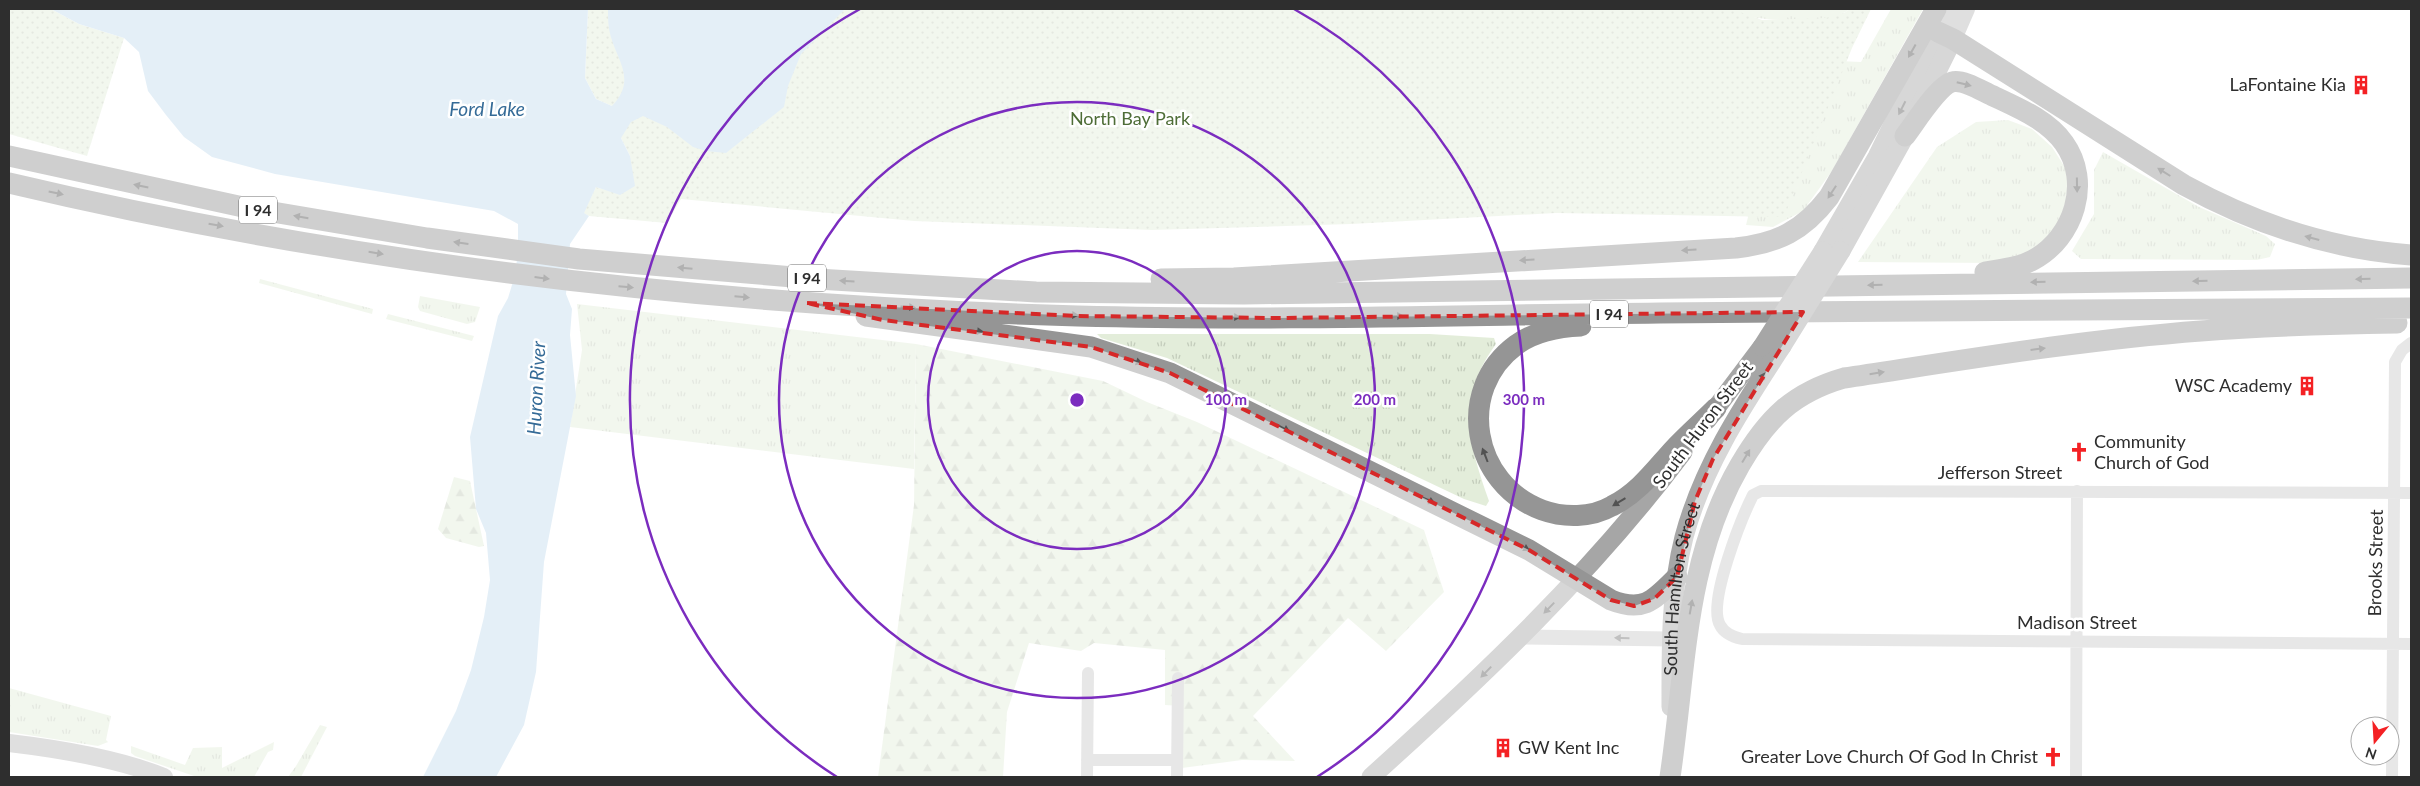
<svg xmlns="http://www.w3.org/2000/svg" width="2420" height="786" viewBox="0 0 2420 786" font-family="Lato,sans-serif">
  <defs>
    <pattern id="grass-tufts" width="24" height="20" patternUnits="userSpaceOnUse" patternTransform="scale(1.25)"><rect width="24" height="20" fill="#e3edda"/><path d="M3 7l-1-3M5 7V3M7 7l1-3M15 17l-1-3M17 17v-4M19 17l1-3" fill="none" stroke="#c3ccbb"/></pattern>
    <pattern id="forest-firs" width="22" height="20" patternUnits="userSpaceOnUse" patternTransform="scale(1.25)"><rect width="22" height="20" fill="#e3edda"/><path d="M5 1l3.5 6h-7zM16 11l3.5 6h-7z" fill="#c3ccbb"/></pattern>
    <pattern id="park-dots" width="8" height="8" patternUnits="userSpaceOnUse" patternTransform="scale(1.25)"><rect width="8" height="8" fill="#e3edda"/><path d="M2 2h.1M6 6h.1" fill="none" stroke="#c3ccbb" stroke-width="1.8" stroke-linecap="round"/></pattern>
  </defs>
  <rect width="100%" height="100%" fill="#fff"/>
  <!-- grass -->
  <path fill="url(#grass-tufts)" d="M1701,9H1850C1821,32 1735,15 1701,9Z
    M1891,9H1923L1832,171L1803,211L1773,227L1746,225L1752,201L1710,55L1861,62Z
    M2008,120L2032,129L2052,147L2068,172L2069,203L2051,238L2026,254L1990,263L1858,262L1937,147L1976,122Z
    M2103,152L2199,207L2266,236L2275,244L2270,257L2257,260L2081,259L2072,251L2094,214V170Z
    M260,279L373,309L372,314L259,283Z
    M420,296L480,307L475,322L467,324L420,311L418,307Z
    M577,304L916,344L914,469L570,427L582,350Z
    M388,314L474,336L472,341L386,319Z
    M1097,334H1430L1494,338L1496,344C1456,399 1468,442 1489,501L1486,506L1464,499L1167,358L1101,338Z
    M9,688L111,716L106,740L108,742L98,746L9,732Z
    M320,725L327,727L301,777H288L296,766Z
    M274,742L273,750L268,752L254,777H197L135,756L131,753V746L185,765L193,748L222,747V768Z"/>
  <!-- forest -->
  <path fill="url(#forest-firs)" d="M916,344L1103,381L1147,402L1197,422L1424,530L1444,592L1386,651L1348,618L1253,716L1295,761L1242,760L1182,768V706L1165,705V650L1094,643L1081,651L1029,643L1007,712L1003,777H878L914,505Z
    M454,477L470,481L484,546L479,547L446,538L438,529Z"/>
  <!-- park -->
  <path fill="url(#park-dots)" d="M9,9H51L79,24L124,38L87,156L9,134Z
    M588,9H1732L1762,20L1826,18L1844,13L1850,9H1871L1852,48L1784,217L1556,213L1351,224L1152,230L914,221L681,199L667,223L589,216L583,213L596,187L620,194L630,156L621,138L612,106L596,99L585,78Z"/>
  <!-- water -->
  <path fill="#c4dcee" d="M51,9H588L585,78L596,99L612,106C639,78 614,58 609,29C608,22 608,15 608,9H845L801,54L788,86L784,107L726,153L706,151L693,147L667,127L643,116L631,122L621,138L630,156L635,186L620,195L596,187L584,213L589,216L570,244L566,294L572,309L570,335L576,396L544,562L536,672L524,725L496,777H423L456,711L471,670L484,617L490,580L486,533L476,509L470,437L498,316L508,298L515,275L518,251V224L494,211L275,174L212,157L184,137L166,115L148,91L139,52L124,38L79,24Z"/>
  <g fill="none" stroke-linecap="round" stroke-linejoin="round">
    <!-- minor -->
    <path stroke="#cbcbcb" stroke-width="12" d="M2411,493L1761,491L1753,495C1742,517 1707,603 1720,625C1724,633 1733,637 1742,639L2411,644
      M1087,760H1177
      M1087,777L1088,673
      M1177,777L1178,678
      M2076,777L2077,491
      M2392,777L2395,362L2402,350L2411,343"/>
    <!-- tertiary -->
    <path stroke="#cbcbcb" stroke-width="15" d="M1521,637L1671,639"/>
    <!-- secondary -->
    <path stroke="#b8b8b8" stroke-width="18" d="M1938,32L1949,9
      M1953,39L1966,9
      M9,743C60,749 116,758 164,777"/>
    <!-- primary -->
    <g stroke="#a6a6a6" stroke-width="19">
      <path d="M1823,251L1877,157L1938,32"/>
      <path d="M1841,251L1905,136L1953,39"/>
      <path d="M1707,420L1762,347"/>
      <path id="s1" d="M1671,707C1671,650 1670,592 1684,537C1703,466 1743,406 1782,346"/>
      <path d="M1371,777C1483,676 1592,573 1683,452"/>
    </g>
    <!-- motorway -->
    <path stroke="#959595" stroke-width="21" d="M1938,32L1953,39L2184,185C2255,224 2330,249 2411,255
      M1905,136C1915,123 1938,86 1952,82C1963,79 1982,91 1991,95C2016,107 2047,119 2064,143C2092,182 2074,238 2033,260C2018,268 2002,269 1985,272
      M9,156L243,207L427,238L579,259L817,279L1036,292L1244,294L2411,278
      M9,183C359,266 718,306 1078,316C1271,321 1466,315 1660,313C1910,311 2161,309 2411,308
      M1161,279L1234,278L1736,248C1778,243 1803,231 1829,197L1936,9
      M866,316L1091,347L1170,373L1529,550L1611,600C1644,613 1654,600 1677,577
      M1581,326C1558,327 1535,331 1516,345C1455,390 1472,484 1542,510C1564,518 1591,518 1612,506C1638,493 1654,471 1673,450C1687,435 1702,422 1716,408
      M1670,777C1686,671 1684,561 1740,465C1767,419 1792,393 1844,378C1963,360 2081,340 2201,331C2266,326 2332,324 2397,323"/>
    <!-- primary-bridge -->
    <path stroke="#a6a6a6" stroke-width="19" d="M1782,346L1841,251
      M1762,347L1823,251"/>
  </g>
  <!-- one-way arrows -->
  <defs><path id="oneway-solid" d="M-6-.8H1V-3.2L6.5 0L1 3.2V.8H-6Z" transform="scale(1.25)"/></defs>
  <g fill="#525252">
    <use href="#oneway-solid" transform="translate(1912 51) rotate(119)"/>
    <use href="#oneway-solid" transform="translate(1964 84) rotate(14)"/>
    <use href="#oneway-solid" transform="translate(2164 172) rotate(-148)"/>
    <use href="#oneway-solid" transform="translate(2077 185) rotate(89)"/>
    <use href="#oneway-solid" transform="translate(141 186) rotate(-168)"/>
    <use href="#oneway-solid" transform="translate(1832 192) rotate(123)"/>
    <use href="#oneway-solid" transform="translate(56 193) rotate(12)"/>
    <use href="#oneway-solid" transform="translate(301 217) rotate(-170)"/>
    <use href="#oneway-solid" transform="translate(216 225) rotate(10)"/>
    <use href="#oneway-solid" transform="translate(2312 238) rotate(-165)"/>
    <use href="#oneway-solid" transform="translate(461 243) rotate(-172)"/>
    <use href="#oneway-solid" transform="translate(1689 250) rotate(177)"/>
    <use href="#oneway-solid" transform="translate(376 253) rotate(9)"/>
    <use href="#oneway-solid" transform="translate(1527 260) rotate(177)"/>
    <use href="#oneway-solid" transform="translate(685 268) rotate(-175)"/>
    <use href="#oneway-solid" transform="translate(542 278) rotate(7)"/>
    <use href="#oneway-solid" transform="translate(2363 279) rotate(179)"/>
    <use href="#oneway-solid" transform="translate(847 281) rotate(-177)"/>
    <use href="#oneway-solid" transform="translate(2200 281) rotate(179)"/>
    <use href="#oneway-solid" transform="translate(2038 282) rotate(179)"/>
    <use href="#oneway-solid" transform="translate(1875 285) rotate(179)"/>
    <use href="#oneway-solid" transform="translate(626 287) rotate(5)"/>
    <use href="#oneway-solid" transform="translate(742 297) rotate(5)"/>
    <use href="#oneway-solid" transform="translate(908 307) rotate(3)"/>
    <use href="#oneway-solid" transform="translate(1071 315) rotate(2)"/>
    <use href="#oneway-solid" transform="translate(1396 316) rotate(-1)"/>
    <use href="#oneway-solid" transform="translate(1233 317) rotate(1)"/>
    <use href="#oneway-solid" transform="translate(976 331) rotate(6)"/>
    <use href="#oneway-solid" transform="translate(2038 349) rotate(-7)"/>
    <use href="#oneway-solid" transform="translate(1135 361) rotate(18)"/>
    <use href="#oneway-solid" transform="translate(1877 373) rotate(-9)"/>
    <use href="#oneway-solid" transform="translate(1283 428) rotate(28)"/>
    <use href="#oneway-solid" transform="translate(1485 455) rotate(-111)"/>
    <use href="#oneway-solid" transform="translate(1746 456) rotate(-59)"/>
    <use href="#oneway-solid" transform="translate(1428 500) rotate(25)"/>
    <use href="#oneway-solid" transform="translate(1619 502) rotate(149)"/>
    <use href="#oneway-solid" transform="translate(1523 547) rotate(28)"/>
    <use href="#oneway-solid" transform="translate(1691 607) rotate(-80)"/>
  </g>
  <g fill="#5e5e5e">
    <use href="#oneway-solid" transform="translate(1902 108) rotate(117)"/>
    <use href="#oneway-solid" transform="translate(1761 379) rotate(-57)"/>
    <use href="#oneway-solid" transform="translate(1549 608) rotate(134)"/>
    <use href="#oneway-solid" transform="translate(1486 672) rotate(134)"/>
  </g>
  <use fill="#757575" href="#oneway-solid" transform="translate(1622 638) rotate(-179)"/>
  <!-- marked area -->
  <path d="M0 0H2420V786H0ZM807,303L1076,316L1277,318L1803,312L1713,459L1695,501L1677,577L1654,599L1634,606L1611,600L1529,550L1170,373L1091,347L883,320Z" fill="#fff" fill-opacity=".55" fill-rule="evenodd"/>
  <path fill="none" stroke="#d62828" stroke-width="4" stroke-dasharray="10 6" stroke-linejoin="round" d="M807,303L1076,316L1277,318L1803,312L1713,459L1695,501L1677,577L1654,599L1634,606L1611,600L1529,550L1170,373L1091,347L883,320Z"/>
  <!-- distance rings -->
  <g fill="none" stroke="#7b2cbf" stroke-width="2.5">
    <circle cx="1077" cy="400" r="149"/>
    <circle cx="1077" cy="400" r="298"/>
    <path d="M837 777A447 447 0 0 1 860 9M1294 9A447 447 0 0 1 1317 777"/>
  </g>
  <!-- icons -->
  <defs>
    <symbol id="building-bare" viewBox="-9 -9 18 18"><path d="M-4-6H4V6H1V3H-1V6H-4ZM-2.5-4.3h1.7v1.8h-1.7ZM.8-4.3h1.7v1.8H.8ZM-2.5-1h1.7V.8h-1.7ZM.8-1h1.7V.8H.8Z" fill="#f42124" stroke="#fff" stroke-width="2.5" paint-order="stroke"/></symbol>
    <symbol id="church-bare" viewBox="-9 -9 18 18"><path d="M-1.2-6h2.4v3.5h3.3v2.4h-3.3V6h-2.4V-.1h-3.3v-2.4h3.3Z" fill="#f42124" stroke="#fff" stroke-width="2.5" paint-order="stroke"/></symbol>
  </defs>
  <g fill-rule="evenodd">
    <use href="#building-bare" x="2347" y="71" width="28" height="28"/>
    <use href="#building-bare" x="2293" y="372" width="28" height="28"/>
    <use href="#church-bare" x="2065" y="438" width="28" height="28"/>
    <use href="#building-bare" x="1489" y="734" width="28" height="28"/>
    <use href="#church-bare" x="2039" y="743" width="28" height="28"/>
  </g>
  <g text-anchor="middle" stroke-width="5" stroke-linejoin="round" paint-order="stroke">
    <!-- shield labels -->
    <g fill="#fff" stroke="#6d6d6d" stroke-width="1">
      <rect x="239" y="196.5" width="38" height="27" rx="4"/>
      <rect x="788" y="264.5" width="38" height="27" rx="4"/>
      <rect x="1590" y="300.5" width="38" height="27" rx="4"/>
    </g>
    <g font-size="16" font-weight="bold" fill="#2e2e2e">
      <text x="258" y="216">I 94</text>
      <text x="807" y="284">I 94</text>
      <text x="1609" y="320">I 94</text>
    </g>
    <!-- poi labels -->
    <g font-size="18" fill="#2e2e2e" stroke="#fff" text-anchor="end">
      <text x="2346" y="91">LaFontaine Kia</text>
      <text x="2292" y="392">WSC Academy</text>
      <text x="2094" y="448" text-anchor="start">Community<tspan x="2094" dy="21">Church of God</tspan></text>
      <text x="1518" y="754" text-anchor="start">GW Kent Inc</text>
      <text x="2038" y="763">Greater Love Church Of God In Christ</text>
    </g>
    <!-- park labels -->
    <g font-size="18" fill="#4e6d37" stroke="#fff">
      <text x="1130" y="125">North Bay Park</text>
    </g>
    <!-- street labels -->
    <g font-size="18" fill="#2e2e2e" stroke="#fff">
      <text transform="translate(1703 425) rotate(-53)" y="6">South Huron Street</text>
      <text x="2000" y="479">Jefferson Street</text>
      <text transform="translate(2376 563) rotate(-89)" y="6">Brooks Street</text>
      <text dy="6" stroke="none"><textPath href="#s1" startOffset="119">South Hamilton Street</textPath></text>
      <text x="2077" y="629">Madison Street</text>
    </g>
    <!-- water labels -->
    <g font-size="19" font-style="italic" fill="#356b97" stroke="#fff">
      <text x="487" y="116">Ford Lake</text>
      <text transform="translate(536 388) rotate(-87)" y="7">Huron River</text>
    </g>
  </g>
  <circle cx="1077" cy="400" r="8" fill="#7b2cbf" stroke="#fff" stroke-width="2.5"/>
  <g font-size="15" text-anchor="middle" font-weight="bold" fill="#7b2cbf" stroke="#fff" stroke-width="5" stroke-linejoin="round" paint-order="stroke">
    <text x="1226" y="405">100 m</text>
    <text x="1375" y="405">200 m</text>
    <text x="1524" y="405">300 m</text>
  </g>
  <!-- border -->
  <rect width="2420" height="786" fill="none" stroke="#2e2e2e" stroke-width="20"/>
  <!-- north arrow -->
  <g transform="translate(2375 741) rotate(198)"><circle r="24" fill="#ffffff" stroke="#ababab"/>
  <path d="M0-4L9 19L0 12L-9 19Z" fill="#f42124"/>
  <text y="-8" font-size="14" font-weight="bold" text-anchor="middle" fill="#2e2e2e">N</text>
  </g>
</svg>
